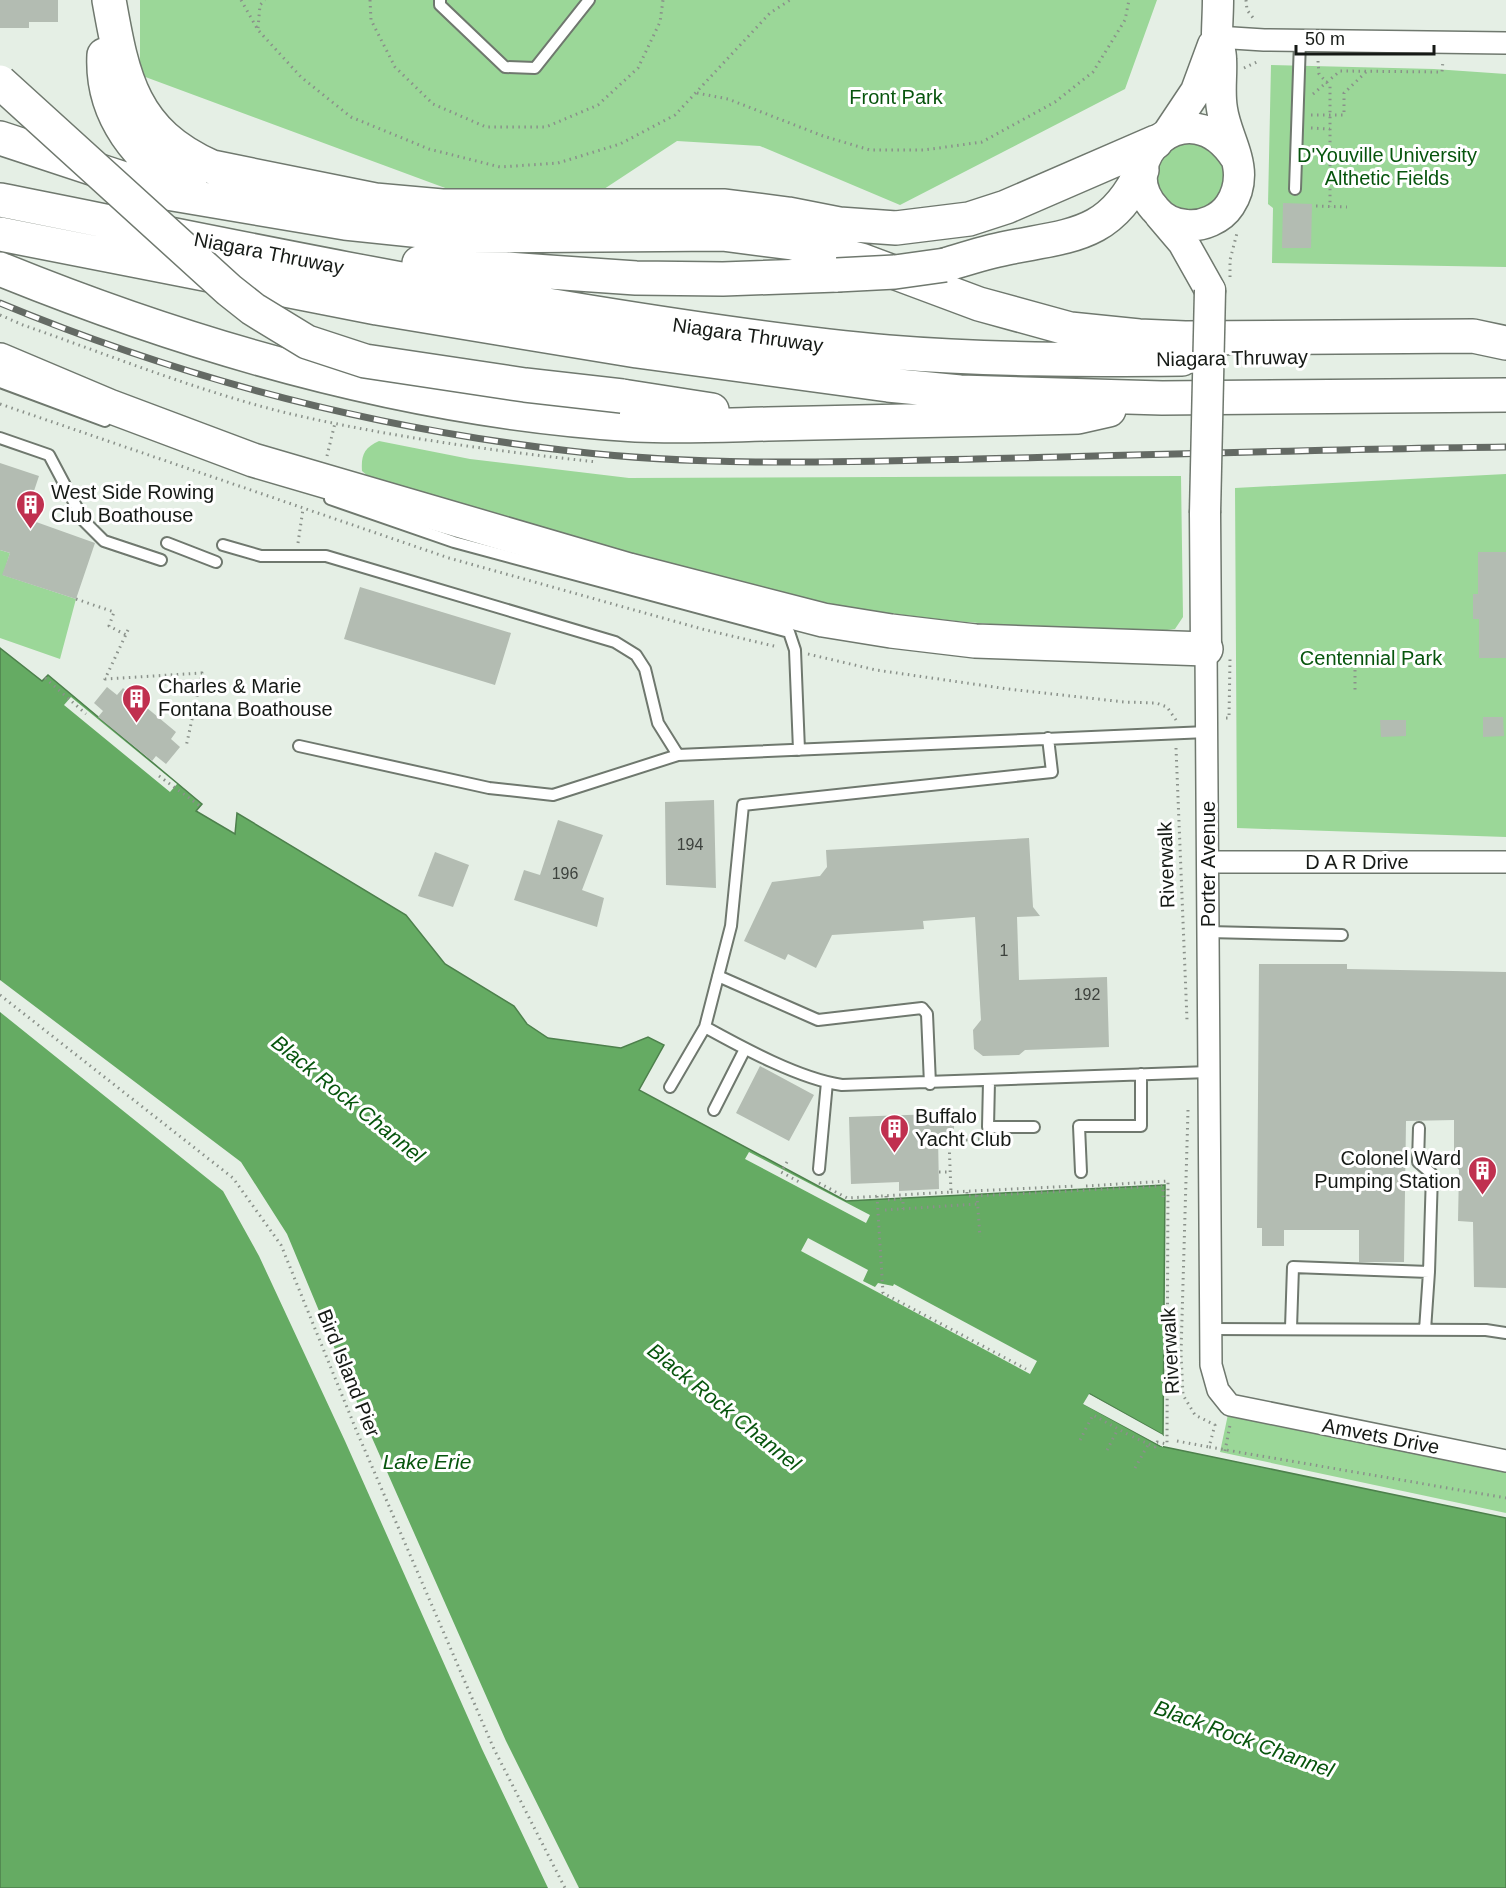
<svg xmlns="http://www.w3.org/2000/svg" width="1506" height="1888" viewBox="0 0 1506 1888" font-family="Helvetica,sans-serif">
  <rect width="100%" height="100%" fill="#e5efe5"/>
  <!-- green -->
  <path fill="#9bd798" d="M140,0H1157L1125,89L900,205L760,146L677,141L601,191L456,192L140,75Z
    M1271,65L1434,69L1506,74V267L1272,263L1273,208L1268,204Z
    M1184,139L1218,152L1228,175L1221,199L1188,216L1156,198L1154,161Z
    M379,441L470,459L629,478L1181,476L1183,617L1175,629L1167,630C1045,630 921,623 802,598C656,566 512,519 369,477L362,471C361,455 364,448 379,441Z
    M1506,474V837L1237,828L1235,488Z
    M0,550L10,553L3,575L76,599L60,659L0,638Z
    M1230,1405L1506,1461V1513L1220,1452Z"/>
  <!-- water -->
  <path fill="#65ab63" stroke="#4d804c" stroke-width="1.5" d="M0,648L42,681L48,675L202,804L196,811L235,834L237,813L406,915L445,964L514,1006L527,1024L548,1038L621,1048L648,1037L664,1045L639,1090L846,1201L1165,1185L1163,1435L1090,1394L1084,1404L1160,1446L1506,1518V1888H0Z"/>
  <!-- pier -->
  <path fill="#e5efe5" d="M71,697L177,784L170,792L64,705Z
    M0,980L241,1162L287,1234L369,1431L506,1741L579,1888H548L482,1749L345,1441L259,1256L223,1191L0,1012Z
    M749,1152L870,1215L866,1223L745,1159Z
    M808,1238L868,1270L863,1281L875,1287L878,1283L893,1286L894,1284L1037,1361L1030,1374L801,1251Z
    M1089,1394L1163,1435L1162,1438L1090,1398L1088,1403L1163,1444V1447L1083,1404Z"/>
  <!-- building -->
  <path fill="#b3bcb2" d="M0,0H58V22H29V28H0Z
    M1283,203L1312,204L1311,248H1282Z
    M0,463L39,476L25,518L95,543L76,599L2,575L10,553L0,550Z
    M1478,552H1506V658H1479V619H1473V594H1478Z
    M360,587L511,633L495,685L344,639Z
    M107,687L117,695L123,688L176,732L171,739L180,747L166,764L156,756L152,761L98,717L103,711L94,703Z
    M1483,717H1503L1504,736L1483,737Z
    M1380,720H1406V736L1381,737Z
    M714,800L716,888L666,885L665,802Z
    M558,820L603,835L582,890L604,898L597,927L514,900L524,870L540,875Z
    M1029,838L1033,907L1040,916L1017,917L1019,980L1107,977L1109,1047L1025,1050L1019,1055L983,1056L974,1049L973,1030L981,1020L975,917L923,921L924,929L832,935L816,968L788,954L785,960L744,941L772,882L820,876L827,867L826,850Z
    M435,852L469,865L453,907L418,896Z
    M1259,964H1347V969L1506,972V1288L1474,1287L1473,1222L1458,1221L1459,1170L1454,1164V1120L1406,1121L1404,1262H1359V1230H1284V1246H1262V1228H1257Z
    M760,1066L814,1095L789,1141L736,1113Z
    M936,1114V1122H954V1136L938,1137L939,1189L899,1191V1182L851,1184L849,1117Z"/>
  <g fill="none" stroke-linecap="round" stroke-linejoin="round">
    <defs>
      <path id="lane" d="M440,0V5L505,67L535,68L589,0
        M1295,189L1300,41
        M0,382L105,421
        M0,438L49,455L84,521L104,541L161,560
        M330,499L454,542L789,632L795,650L799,750
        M167,543L216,562
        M223,545L261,556H326L615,642L636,655L645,669L658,723L678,755L1207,732
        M299,746L489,788L553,795L678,755
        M1208,932L1342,935
        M718,976L818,1020L922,1008L927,1014L930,1084
        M705,1027L731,926L743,805L1052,772L1048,738
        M989,1081L988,1127H1034
        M670,1087L705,1027C743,1048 800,1079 842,1085L1209,1072
        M714,1110L745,1049
        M1419,1128L1418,1162L1432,1174L1429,1272
        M819,1169L827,1082
        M1081,1172L1079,1126H1141V1074
        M1291,1328L1293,1267L1429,1272L1425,1330
        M1211,1329L1486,1330L1506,1333"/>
      <path id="street" d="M1217,37L1264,40L1506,43
        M1206,649L1211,1365L1218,1390L1230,1405L1506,1461
        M1208,862H1506"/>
      <path id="secondary" d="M1218,0C1218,12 1217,25 1217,36C1218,44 1221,51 1221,59C1222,76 1219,92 1222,109C1225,131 1239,153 1239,175C1239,186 1236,196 1230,205C1221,219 1202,227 1186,225C1174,224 1163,219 1155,209C1110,160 1189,87 1235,157
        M1168,133L1196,91L1213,45
        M1160,215L1183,242L1210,290
        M1205,513L1206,649"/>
      <path id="highway" d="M109,0C123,79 133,132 212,167L375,200L442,206H725L788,214L839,224L896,228L969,219L1006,207L1156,142
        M104,55C101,114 138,164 191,189
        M0,138L167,193L345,223L470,236L722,234L792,243L861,260L979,304L1070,329L1139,336L1185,338L1473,336L1506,343
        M0,200C196,239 392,280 590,312C689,328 788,343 888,352C986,360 1083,360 1182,359
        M0,234L377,308L637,351L888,385L960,392L1162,398L1506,395
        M419,263L636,278L723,279L837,275
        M945,265C965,259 986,252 1007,248C1071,235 1111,237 1142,170
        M0,269C202,351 417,412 636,425C680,427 724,425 768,424C872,422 975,420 1078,417L1109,410
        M0,360L109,406L253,460L629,570L823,620L891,631L975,641L1206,649
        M622,396L712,410"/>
    </defs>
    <!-- lane casing -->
    <use href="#lane" stroke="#6f786e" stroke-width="14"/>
    <!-- street casing -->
    <use href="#street" stroke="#6f786e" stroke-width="24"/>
    <!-- secondary casing -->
    <use href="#secondary" stroke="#6f786e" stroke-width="33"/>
    <!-- highway casing -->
    <use href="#highway" stroke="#6f786e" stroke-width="36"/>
    <!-- path -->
    <path stroke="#8a918a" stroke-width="3" stroke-dasharray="1.5 4.5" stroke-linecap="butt" d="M241,0L258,30L301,77L351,117L429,149L500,167L558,163L620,144L675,115L770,13L790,0
      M370,0L371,20L395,67L433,104L486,127H546L598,105L638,68L660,22L663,0
      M1246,0L1247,10L1254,19
      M258,28L260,5L265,0
      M1318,61L1319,74L1330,86V207
      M1244,68L1259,61
      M697,93L728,99L823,136L870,150H924L982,142L1055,102L1093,72L1125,20L1129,0
      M1313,94L1340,71L1442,72L1443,60
      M1311,115H1344V93L1367,71
      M1311,128L1330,129
      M1316,206L1347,207
      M1230,277V260L1237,233
      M0,315L23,325C112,356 200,392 291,414C391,437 495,451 597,462
      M0,404L449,558L702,629L778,647
      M327,456L335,423
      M298,543L303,509
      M76,599L114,612L109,626L126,635
      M128,630L105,679L202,673L186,747
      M808,654L876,670L1008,689L1124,702L1156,703L1167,707L1176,720
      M1355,658V690
      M45,678L86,714
      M1226,718H1229L1230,659
      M1176,748L1187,1020
      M159,776L200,806
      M0,995L233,1178L281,1245L357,1432L494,1749L565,1888
      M1188,1110L1181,1353L1183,1395L1195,1415L1215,1425L1209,1447L1506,1498
      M787,1162L781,1172L801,1183
      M939,1172H951
      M819,1183L847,1198L951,1192L949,1141L980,1139
      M1086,1186L1168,1181L1167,1444L1157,1442L1155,1447L1129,1435
      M951,1192L1076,1186
      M967,1192V1196H975L1163,1186V1197
      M977,1195L980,1237
      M877,1196L883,1293L1026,1369
      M886,1196V1200L903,1199V1209
      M885,1210L977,1204
      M1080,1440L1093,1415L1129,1435
      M1177,1441L1209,1447
      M1107,1450L1118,1429
      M1225,1451L1230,1425
      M1135,1468L1148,1445"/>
    <!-- lane -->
    <use href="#lane" stroke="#fff" stroke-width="10"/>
    <!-- street -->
    <use href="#street" stroke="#fff" stroke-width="21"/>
    <!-- secondary -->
    <use href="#secondary" stroke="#fff" stroke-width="30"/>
    <!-- highway -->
    <use href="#highway" stroke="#fff" stroke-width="33"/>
    <defs>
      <path id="rail" d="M0,303C183,379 373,428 570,451C705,467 841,462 976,459C1153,455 1329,449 1506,447"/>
    </defs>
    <!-- rail casing -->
    <use href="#rail" stroke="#646a64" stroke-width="7"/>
    <!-- rail -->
    <use href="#rail" stroke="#fff" stroke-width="4.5" stroke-dasharray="14" stroke-linecap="butt"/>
    <defs>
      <path id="secondary-bridge" d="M1205,513L1210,290"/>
      <path id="highway-bridge" d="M0,82L229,290L253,309L307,342L365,361L525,385L622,396
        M837,275L895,272L945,265"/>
    </defs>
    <!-- secondary-bridge casing -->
    <use href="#secondary-bridge" stroke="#6f786e" stroke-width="33" stroke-linecap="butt"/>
    <!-- highway-bridge casing -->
    <use href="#highway-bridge" stroke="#6f786e" stroke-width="36" stroke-linecap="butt"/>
    <!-- secondary-bridge -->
    <use href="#secondary-bridge" stroke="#fff" stroke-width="30"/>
    <!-- highway-bridge -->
    <use href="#highway-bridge" stroke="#fff" stroke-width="33"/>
  </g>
  <!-- icons -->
  <defs>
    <symbol id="building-pin" viewBox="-11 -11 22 30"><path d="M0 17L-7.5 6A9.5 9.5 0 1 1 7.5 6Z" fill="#c0304f" stroke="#fff"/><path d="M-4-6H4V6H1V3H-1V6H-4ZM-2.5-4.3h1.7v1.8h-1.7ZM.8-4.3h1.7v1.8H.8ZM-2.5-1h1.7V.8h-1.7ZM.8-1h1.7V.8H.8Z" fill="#fff"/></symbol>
  </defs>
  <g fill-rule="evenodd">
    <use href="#building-pin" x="14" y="488" width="33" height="45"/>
    <use href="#building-pin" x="120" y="682" width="33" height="45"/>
    <use href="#building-pin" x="878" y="1112" width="33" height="45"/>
    <use href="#building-pin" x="1466" y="1154" width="33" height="45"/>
  </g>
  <g text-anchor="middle" stroke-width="6" stroke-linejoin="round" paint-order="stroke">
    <!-- number labels -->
    <g font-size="16" fill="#3d423d">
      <text x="690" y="850">194</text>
      <text x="565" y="879">196</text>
      <text x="1004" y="956">1</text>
      <text x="1087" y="1000">192</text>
    </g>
    <!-- park labels -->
    <g font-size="20" fill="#07550d" stroke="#fff">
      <text x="896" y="104">Front Park</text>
      <text x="1387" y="162">D'Youville University<tspan x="1387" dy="23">Althetic Fields</tspan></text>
      <text x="1371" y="665">Centennial Park</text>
    </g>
    <!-- street labels -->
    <g font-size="20" fill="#161a16" stroke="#fff">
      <text transform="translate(269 253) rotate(11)" y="7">Niagara Thruway</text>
      <text transform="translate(748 335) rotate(8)" y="7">Niagara Thruway</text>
      <text transform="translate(1232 358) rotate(-1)" y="7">Niagara Thruway</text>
      <text x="1357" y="869">D A R Drive</text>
      <text transform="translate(1208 864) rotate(-90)" y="7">Porter Avenue</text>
      <text transform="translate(1166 865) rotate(-92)" y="7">Riverwalk</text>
      <text transform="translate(1170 1351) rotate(-93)" y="7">Riverwalk</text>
      <text transform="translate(349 1373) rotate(68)" y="7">Bird Island Pier</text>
      <text transform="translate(1381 1436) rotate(11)" y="7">Amvets Drive</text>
    </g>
    <!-- poi labels -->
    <g font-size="20" fill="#161a16" stroke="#fff" text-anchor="start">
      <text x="51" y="499">West Side Rowing<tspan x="51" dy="23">Club Boathouse</tspan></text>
      <text x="158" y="693">Charles &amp; Marie<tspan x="158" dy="23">Fontana Boathouse</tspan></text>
      <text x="915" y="1123">Buffalo<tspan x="915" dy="23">Yacht Club</tspan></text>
      <text x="1461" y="1165" text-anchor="end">Colonel Ward<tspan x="1461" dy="23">Pumping Station</tspan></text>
    </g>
    <!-- water labels -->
    <g font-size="21" font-style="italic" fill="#07550d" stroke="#fff">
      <text transform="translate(348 1099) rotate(39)" y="7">Black Rock Channel</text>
      <text transform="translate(724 1407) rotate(39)" y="7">Black Rock Channel</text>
      <text x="427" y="1469">Lake Erie</text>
      <text transform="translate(1244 1739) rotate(20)" y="7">Black Rock Channel</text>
    </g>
  </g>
  <!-- scale -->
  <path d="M1296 45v9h138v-9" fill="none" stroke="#161a16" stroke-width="3"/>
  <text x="1305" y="45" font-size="18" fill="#161a16" stroke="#ffffff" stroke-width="4.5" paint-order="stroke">50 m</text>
</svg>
